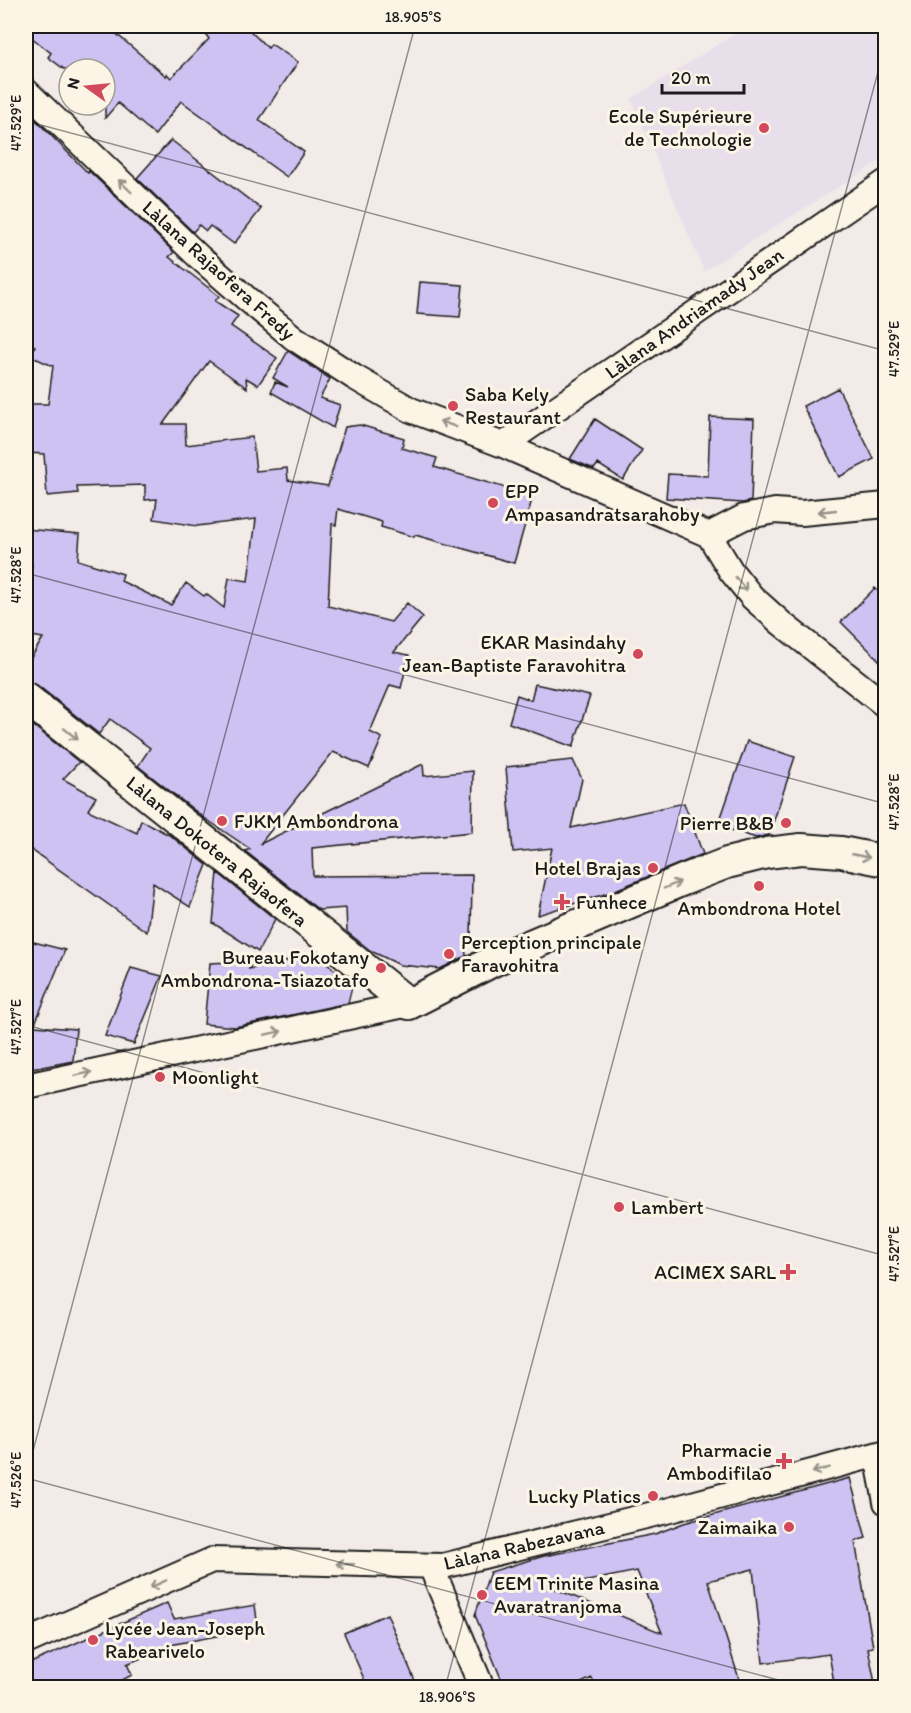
<svg xmlns="http://www.w3.org/2000/svg" width="911" height="1713" viewBox="0 0 911 1713" font-family="Itim,sans-serif">
  <rect width="100%" height="100%" fill="#f3ebe8"/>
  <filter id="ink" filterUnits="userSpaceOnUse"><feTurbulence type="fractalNoise" baseFrequency=".0167" numOctaves="2"/><feDisplacementMap in="SourceGraphic" scale="12" xChannelSelector="R" yChannelSelector="G"/><feConvolveMatrix kernelMatrix="1 2 1 2 8 2 1 2 1" color-interpolation-filters="sRGB"/></filter>
  <g filter="url(#ink)">
    <!-- built -->
    <path fill="#e8dfeb" d="M747,26H885V158L704,271L631,99Z"/>
    <!-- building -->
    <path fill="#cec2f3" stroke="#1c1c1c" stroke-width="1.5" fill-rule="evenodd" d="M26,26H107L166,76L167,74L171,78L209,39L200,26H245L268,48L271,44L298,62L259,120L304,152L287,177L181,101L155,135L118,103L105,118V69H64L48,57L51,53L26,33Z
      M26,110L88,173L89,171L174,252L169,257L219,296L215,301L238,316L231,326L277,358L258,385L246,378L247,388L209,361L163,424H185L186,445L252,437L256,471L287,468L288,480L328,486L345,427L360,425L404,438L402,448L437,458L434,467L533,496L514,563L415,535L414,537L381,527L382,522L338,509L336,525L332,524L328,606L391,622L407,603L423,617L394,652L409,655L401,688L390,685L370,732L382,738L369,768L333,752L260,844L423,764L424,776L473,771L472,832L312,848L313,876L472,875L471,943H465L466,956L440,969L400,965L371,951L347,932L346,908L319,910L245,851L250,849L203,817L138,766L150,748L110,719L99,734L37,685L26,681V666L43,638L26,635V598L32,564H26V529L80,534L78,560L123,574L121,581L171,605L186,583L204,596L206,594L224,608L229,578L248,581L256,519L197,526L154,519L157,499L145,500V485L77,487L78,493L47,496L44,454L27,453L28,404H48L53,366L30,356L35,346L26,343Z
      M171,140L261,209L234,244L210,226L206,231L199,225L193,232L137,178Z
      M420,282L463,285L460,317L417,314Z
      M288,351L330,379L320,398L340,405L333,428L271,392L275,382L288,387L273,378Z
      M838,388L874,459L839,477L803,406Z
      M710,417L754,419L751,501L743,503L666,498L668,474L708,476Z
      M595,419L642,450L623,480L598,464L594,469L570,459Z
      M875,588L885,598V666L841,622Z
      M535,684L590,696L573,747L509,723L517,695L531,700Z
      M26,720L79,762L63,779L96,797L88,810L137,833L141,820L171,836L207,865L190,907L153,883L147,932L26,846Z
      M747,741L795,757L769,835L756,838L718,826Z
      M573,760L582,779L571,828L684,803L703,854L608,893L538,915L552,848L513,852L506,767Z
      M218,873L275,919L258,952L213,923Z
      M26,940L65,950L34,1026L76,1029L73,1061L26,1070Z
      M318,954L352,987L348,1003L235,1027L204,1024L210,963L253,961L249,969Z
      M131,968L162,976L134,1044L105,1036Z
      M850,1478L866,1538L855,1541L873,1647L868,1648L876,1688H835L829,1654L763,1663L753,1569L708,1581L742,1688H597L592,1678L570,1688H505L475,1615L490,1572L544,1556L655,1534L684,1523ZM637,1571L662,1633L553,1588Z
      M167,1603L174,1619L255,1605L258,1628L175,1644L127,1664L132,1675L122,1680L125,1688H26V1665Z
      M387,1614L418,1688H368L344,1633Z"/>
    <g fill="none" stroke-linecap="round" stroke-linejoin="round">
      <defs>
        <path id="minor" d="M26,91L199,257L247,299L294,338L354,377L411,410L503,445L709,535L731,571L752,597L781,623L886,706
          M503,445L886,182
          M709,535L744,517L775,511L802,513L886,505
          M26,1086L409,1004
          M877,1455L886,1502
          M431,1566L482,1688
          M26,1642L212,1560L443,1566L666,1511L886,1452"/>
        <path id="tertiary" d="M26,698L409,1004L495,960L683,880L727,863L767,853L801,849L841,852L886,861"/>
      </defs>
      <!-- minor casing -->
      <use href="#minor" stroke="#1c1c1c" stroke-width="28"/>
      <!-- tertiary casing -->
      <use href="#tertiary" stroke="#1c1c1c" stroke-width="34"/>
      <!-- minor -->
      <use href="#minor" stroke="#fcf5e5" stroke-width="24"/>
      <!-- tertiary -->
      <use href="#tertiary" stroke="#fcf5e5" stroke-width="30"/>
    </g>
    <!-- one-way arrows -->
    <defs><path id="oneway-shaft" d="M-6 0H5M1.5-3L5.5 0L1.5 3" fill="none" stroke-width="1.6" stroke-linecap="round" stroke-linejoin="round" transform="scale(1.5)"/></defs>
    <g stroke="#97938b">
      <use href="#oneway-shaft" transform="translate(125 186) rotate(-136)"/>
      <use href="#oneway-shaft" transform="translate(448 424) rotate(-159)"/>
      <use href="#oneway-shaft" transform="translate(827 511) rotate(174)"/>
      <use href="#oneway-shaft" transform="translate(741 584) rotate(51)"/>
      <use href="#oneway-shaft" transform="translate(71 734) rotate(39)"/>
      <use href="#oneway-shaft" transform="translate(861 856) rotate(11)"/>
      <use href="#oneway-shaft" transform="translate(672 885) rotate(-23)"/>
      <use href="#oneway-shaft" transform="translate(273 1033) rotate(-12)"/>
      <use href="#oneway-shaft" transform="translate(83 1074) rotate(-12)"/>
      <use href="#oneway-shaft" transform="translate(821 1470) rotate(165)"/>
      <use href="#oneway-shaft" transform="translate(345 1564) rotate(-178)"/>
      <use href="#oneway-shaft" transform="translate(158 1584) rotate(156)"/>
    </g>
  </g>
  <!-- ticks -->
  <path fill="none" stroke="#1c1c1c" stroke-width="1.5" stroke-opacity="0.45" d="M26,121L886,351M26,573L886,804M26,1025L886,1256M26,1477L415,26M26,1478L808,1688M445,1688L886,42"/>
  <!-- markers -->
  <g fill="#d1495b" stroke="#fcf5e5" stroke-width="2">
    <circle cx="764" cy="128" r="6"/>
    <circle cx="453" cy="406" r="6"/>
    <circle cx="493" cy="503" r="6"/>
    <circle cx="638" cy="654" r="6"/>
    <circle cx="222" cy="821" r="6"/>
    <circle cx="786" cy="823" r="6"/>
    <circle cx="653" cy="868" r="6"/>
    <circle cx="759" cy="886" r="6"/>
    <path d="M559 893h6v6h6v6h-6v6h-6v-6h-6v-6h6z"/>
    <circle cx="449" cy="954" r="6"/>
    <circle cx="381" cy="968" r="6"/>
    <circle cx="160" cy="1077" r="6"/>
    <circle cx="619" cy="1207" r="6"/>
    <path d="M785 1263h6v6h6v6h-6v6h-6v-6h-6v-6h6z"/>
    <path d="M781 1452h6v6h6v6h-6v6h-6v-6h-6v-6h6z"/>
    <circle cx="653" cy="1496" r="6"/>
    <circle cx="789" cy="1527" r="6"/>
    <circle cx="482" cy="1595" r="6"/>
    <circle cx="93" cy="1640" r="6"/>
  </g>
  <g text-anchor="middle" stroke-width="6" stroke-linejoin="round" paint-order="stroke">
    <!-- poi labels -->
    <g font-size="20" fill="#1c1c1c" stroke="#fcf5e5" text-anchor="end">
      <text x="752" y="123">Ecole Supérieure<tspan x="752" dy="23">de Technologie</tspan></text>
      <text x="465" y="401" text-anchor="start">Saba Kely<tspan x="465" dy="23">Restaurant</tspan></text>
      <text x="505" y="498" text-anchor="start">EPP<tspan x="505" dy="23">Ampasandratsarahoby</tspan></text>
      <text x="626" y="649">EKAR Masindahy<tspan x="626" dy="23">Jean-Baptiste Faravohitra</tspan></text>
      <text x="234" y="828" text-anchor="start">FJKM Ambondrona</text>
      <text x="774" y="830">Pierre B&amp;B</text>
      <text x="641" y="875">Hotel Brajas</text>
      <text x="576" y="909" text-anchor="start">Funhece</text>
      <text x="759" y="915" text-anchor="middle">Ambondrona Hotel</text>
      <text x="461" y="949" text-anchor="start">Perception principale<tspan x="461" dy="23">Faravohitra</tspan></text>
      <text x="369" y="964">Bureau Fokotany<tspan x="369" dy="23">Ambondrona-Tsiazotafo</tspan></text>
      <text x="172" y="1084" text-anchor="start">Moonlight</text>
      <text x="631" y="1214" text-anchor="start">Lambert</text>
      <text x="776" y="1279">ACIMEX SARL</text>
      <text x="772" y="1457">Pharmacie<tspan x="772" dy="23">Ambodifilao</tspan></text>
      <text x="641" y="1503">Lucky Platics</text>
      <text x="777" y="1534">Zaimaika</text>
      <text x="494" y="1590" text-anchor="start">EEM Trinite Masina<tspan x="494" dy="23">Avaratranjoma</tspan></text>
      <text x="105" y="1635" text-anchor="start">Lycée Jean-Joseph<tspan x="105" dy="23">Rabearivelo</tspan></text>
    </g>
    <!-- street labels -->
    <g font-size="20" fill="#1c1c1c" stroke="#fcf5e5">
      <text transform="translate(219 270) rotate(42)" y="7">Làlana Rajaofera Fredy</text>
      <text transform="translate(694 313) rotate(-35)" y="7">Làlana Andriamady Jean</text>
      <text transform="translate(217 851) rotate(39)" y="7">Làlana Dokotera Rajaofera</text>
      <text transform="translate(524 1545) rotate(-13)" y="7">Làlana Rabezavana</text>
    </g>
  </g>
  <!-- margin -->
  <rect width="911" height="1713" fill="none" stroke="#fcf5e5" stroke-width="66"/>
  <!-- north arrow -->
  <g transform="translate(87 87) rotate(285)"><circle r="28" fill="#fcf5e5" stroke="#a29e95" stroke-width="1.5"/>
  <path d="M0-4.5L10 22L0 15L-10 22Z" fill="#d1495b"/>
  <text y="-9" font-size="16" font-weight="bold" text-anchor="middle" fill="#1c1c1c">N</text>
  </g>
  <!-- scale -->
  <path d="M662 84v9h82v-9" fill="none" stroke="#1c1c1c" stroke-width="3"/>
  <text x="671" y="84" font-size="18" fill="#1c1c1c" stroke="#fcf5e5" stroke-width="4.5" paint-order="stroke">20 m</text>
  <rect x="33" y="33" width="845" height="1647" fill="none" stroke="#1c1c1c" stroke-width="2"/>
  <g font-size="15" text-anchor="middle" fill="#1c1c1c">
    <text x="413" y="22">18.905°S</text>
    <text transform="translate(16 123) rotate(-90)" y="5">47.529°E</text>
    <text transform="translate(894 349) rotate(-90)" y="5">47.529°E</text>
    <text transform="translate(16 575) rotate(-90)" y="5">47.528°E</text>
    <text transform="translate(894 802) rotate(-90)" y="5">47.528°E</text>
    <text transform="translate(16 1027) rotate(-90)" y="5">47.527°E</text>
    <text transform="translate(894 1254) rotate(-90)" y="5">47.527°E</text>
    <text transform="translate(16 1480) rotate(-90)" y="5">47.526°E</text>
    <text x="447" y="1702">18.906°S</text>
  </g>
</svg>
